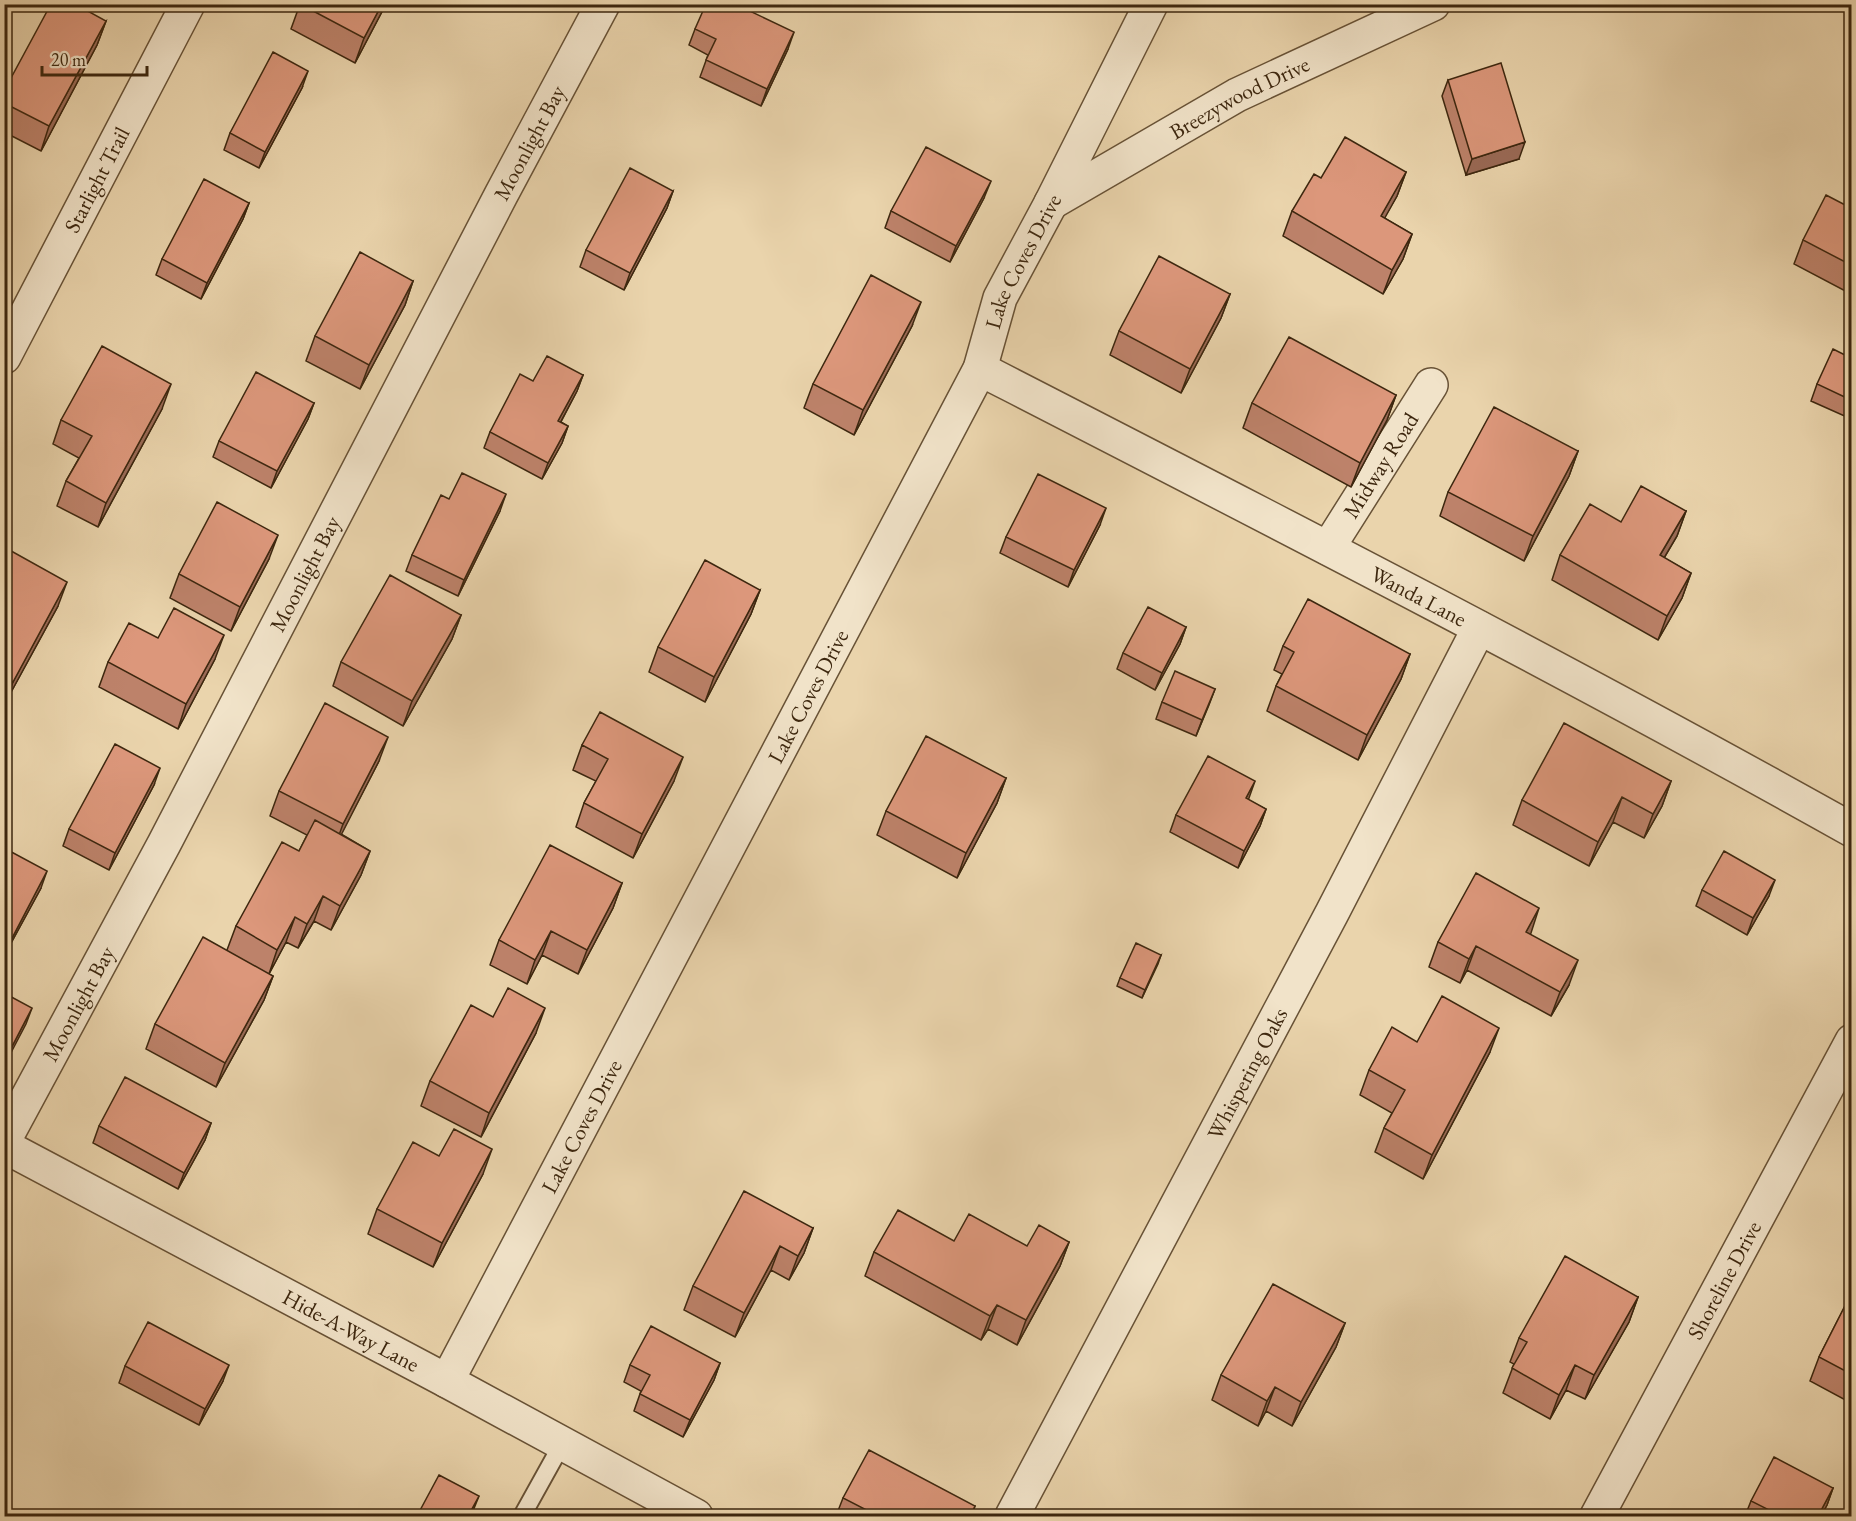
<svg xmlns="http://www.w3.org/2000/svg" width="1856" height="1521" viewBox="0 0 1856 1521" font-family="'EB Garamond',serif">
  <rect width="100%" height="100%" fill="#ead4ac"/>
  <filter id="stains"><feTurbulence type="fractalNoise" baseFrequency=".00333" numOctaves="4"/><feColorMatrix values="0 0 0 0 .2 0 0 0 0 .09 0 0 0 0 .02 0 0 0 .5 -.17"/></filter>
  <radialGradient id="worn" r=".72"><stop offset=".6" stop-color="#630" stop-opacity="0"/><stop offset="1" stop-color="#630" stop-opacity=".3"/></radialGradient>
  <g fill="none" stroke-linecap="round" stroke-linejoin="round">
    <defs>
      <path id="lane" d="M522,1516L562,1444"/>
      <g id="street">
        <path id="s1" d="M1051,203L1237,95L1433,4"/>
        <path id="s2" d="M4,357L188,4"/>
        <path id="s3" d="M980,369C1272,519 1565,669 1852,830"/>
        <path id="s4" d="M1328,548L1431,385"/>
        <path id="s5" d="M4,1141L164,844L501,195L603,4"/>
        <path id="s6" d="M4,1146L447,1381L696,1516"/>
        <path id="s7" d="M447,1381L980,369L1000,298L1051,203L1151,4"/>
        <path id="s8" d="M1012,1516L1332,913L1479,628"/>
        <path id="s9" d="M1597,1516L1852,1041"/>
      </g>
    </defs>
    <!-- lane casing -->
    <use href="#lane" stroke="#685236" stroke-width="20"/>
    <!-- street casing -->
    <use href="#street" stroke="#685236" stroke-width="36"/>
    <!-- lane -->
    <use href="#lane" stroke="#f1e3c9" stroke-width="16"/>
    <!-- street -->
    <use href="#street" stroke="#f1e3c9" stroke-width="33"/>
  </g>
  <!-- wall -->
  <path fill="#bd826a" stroke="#3d270f" stroke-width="1.5" d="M300,4H386L355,63L291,29Z
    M106,21L97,45L41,151L4,132V91Z
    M695,29L788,49L761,106L700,77L708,55L689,45Z
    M1448,80L1519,159L1466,175L1442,96Z
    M302,88L259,168L224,150L230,133Z
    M1406,172L1397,196L1384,218L1412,234L1403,259L1383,294L1283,236L1292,211L1321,178Z
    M673,191L667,208L624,290L580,267L586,250Z
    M984,198L950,262L885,228L891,211Z
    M249,203L243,219L201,299L156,275L162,259Z
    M1851,208V294L1794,264L1803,240Z
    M413,281L405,305L360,389L306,361L315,336Z
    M1230,294L1221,318L1181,393L1110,355L1119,331Z
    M912,326L854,435L804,408L813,384Z
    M1851,358V413L1849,418L1811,401L1817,384Z
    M583,375L577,391L561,422L568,426L562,443L542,479L484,448L490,432L533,381Z
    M1396,395L1387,420L1351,487L1243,428L1252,403Z
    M314,403L308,419L271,488L213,457L219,441Z
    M162,409L98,527L57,506L66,481L79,458L53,444L61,420Z
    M1578,451L1569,476L1524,561L1440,516L1448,492Z
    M449,499L500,511L458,596L406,571L412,555Z
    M1686,511L1677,536L1664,558L1691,573L1682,598L1658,640L1552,580L1560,555L1621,522Z
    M1100,525L1068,587L1000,553L1006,537Z
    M4,547L58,606L4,705Z
    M269,559L231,631L170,598L179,574Z
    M760,590L751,614L705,702L649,672L658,647Z
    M461,615L452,639L403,726L333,686L341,662Z
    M1186,627L1180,644L1155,690L1117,669L1123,653Z
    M158,638L215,659L178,729L99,687L108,662Z
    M1283,646L1410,654L1401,679L1358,760L1267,711L1276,686L1282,674L1274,670Z
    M1215,689L1196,736L1156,719L1162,702Z
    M582,745L674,781L633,858L576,827L584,803L596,781L573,770Z
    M379,761L341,834L370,851L361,875L331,930L314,921L298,948L286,942L269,974L273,976L264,1000L216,1087L146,1049L155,1024L227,950L236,926L299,851L307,835L270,816L279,791Z
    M1006,778L997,803L957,878L877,835L886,811Z
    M1671,781L1662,806L1644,838L1613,822L1589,866L1513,825L1522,800Z
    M154,785L109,870L63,846L69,829Z
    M1248,800L1266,809L1260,826L1238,868L1170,832L1176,815Z
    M4,848L41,888L4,956Z
    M622,883L613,908L578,974L542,955L527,984L490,965L499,940Z
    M1702,890L1769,896L1747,935L1696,906Z
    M1530,934L1569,985L1551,1016L1467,970L1460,983L1429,967L1438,942Z
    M1161,955L1142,998L1117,986L1120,978Z
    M493,1017L536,1033L481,1137L421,1106L430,1081Z
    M1417,1042L1490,1052L1423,1179L1375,1152L1384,1128L1392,1113L1360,1095L1369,1070Z
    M211,1123L205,1140L178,1189L93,1143L99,1126Z
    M439,1156L483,1174L433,1267L368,1234L377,1209Z
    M813,1228L804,1253L789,1280L771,1270L735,1337L684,1310L693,1286Z
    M954,1241L1027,1246L1069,1242L1060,1266L1017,1345L988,1329L981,1340L865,1276L874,1252Z
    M1851,1294V1403L1810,1381L1819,1357Z
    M1638,1297L1629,1322L1585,1399L1566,1390L1550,1419L1503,1393L1514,1364L1510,1362L1519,1338Z
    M1345,1323L1336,1347L1292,1426L1266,1411L1258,1426L1212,1400L1221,1375Z
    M720,1363L714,1380L683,1437L634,1411L641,1391L624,1382L630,1365Z
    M125,1366L223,1381L199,1425L119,1383Z
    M1833,1488L1827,1505L1821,1516H1745L1751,1501Z
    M843,1498L975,1506L972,1516H836Z"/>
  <!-- shaded-wall -->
  <path fill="#9a6a56" stroke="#3d270f" stroke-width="1.5" d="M382,4H386L355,63L364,38Z
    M106,21L97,45L41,151L49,126Z
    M794,32L788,49L761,106L767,89Z
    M308,71L302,88L259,168L265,152Z
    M1525,142L1519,159L1466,175L1472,159Z
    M1406,172L1397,196L1372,241L1381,216Z
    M991,181L984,198L950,262L956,246Z
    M673,191L667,208L624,290L630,273Z
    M249,203L243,219L201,299L207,283Z
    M1412,234L1403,259L1383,294L1392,270Z
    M413,281L405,305L360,389L369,365Z
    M1230,294L1221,318L1181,393L1190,369Z
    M921,302L912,326L854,435L863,410Z
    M583,375L577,391L552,438L558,421Z
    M171,384L162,409L98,527L106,503Z
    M1396,395L1387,420L1351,487L1360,463Z
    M314,403L308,419L271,488L277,471Z
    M568,426L562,443L542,479L548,463Z
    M1578,451L1569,476L1524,561L1533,536Z
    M506,494L500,511L458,596L464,580Z
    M1106,508L1100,525L1068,587L1074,570Z
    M1686,511L1677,536L1651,580L1660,555Z
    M278,535L269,559L231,631L240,607Z
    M1691,573L1682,598L1658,640L1667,616Z
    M67,582L58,606L4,705L13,682Z
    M760,590L751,614L705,702L714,677Z
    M461,615L452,639L403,726L412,701Z
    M1186,627L1180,644L1155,690L1162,673Z
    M224,635L215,659L178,729L186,704Z
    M1410,654L1401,679L1358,760L1367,735Z
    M1215,689L1209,705L1196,736L1202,720Z
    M388,737L379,761L334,849L343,824Z
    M683,757L674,781L633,858L642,834Z
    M160,768L154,785L109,870L115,853Z
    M1006,778L997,803L957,878L966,853Z
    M1255,781L1249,798L1240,815L1246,798Z
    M1671,781L1662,806L1644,838L1653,814Z
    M1622,797L1613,822L1589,866L1598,842Z
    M1266,809L1260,826L1238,868L1244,851Z
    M370,851L361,875L331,930L340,906Z
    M47,871L41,888L4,956L11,940Z
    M1775,880L1769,896L1747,935L1753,918Z
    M622,883L613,908L578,974L587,950Z
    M323,896L314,921L298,948L307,924Z
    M1539,908L1531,933L1518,956L1526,932Z
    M295,917L286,942L269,974L277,950Z
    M551,931L542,955L527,984L535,960Z
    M1476,946L1467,970L1460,983L1469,959Z
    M1161,955L1158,964L1142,998L1145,990Z
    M1578,960L1569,985L1551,1016L1560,992Z
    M273,976L264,1000L216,1087L225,1063Z
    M32,1008L26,1024L4,1066L6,1058Z
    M545,1008L536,1033L481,1137L489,1113Z
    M1499,1028L1490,1052L1423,1179L1432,1155Z
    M211,1123L205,1140L178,1189L184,1173Z
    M492,1149L483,1174L433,1267L442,1243Z
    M813,1228L804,1253L789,1280L798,1256Z
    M1069,1242L1060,1266L1017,1345L1026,1320Z
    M780,1246L771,1270L735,1337L744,1313Z
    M1638,1297L1629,1322L1585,1399L1594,1375Z
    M997,1305L988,1329L981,1340L990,1316Z
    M1345,1323L1336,1347L1292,1426L1301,1402Z
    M720,1363L714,1380L683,1437L690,1420Z
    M229,1365L223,1381L199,1425L205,1409Z
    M1575,1365L1566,1390L1550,1419L1559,1395Z
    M1275,1387L1266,1411L1258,1426L1267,1401Z
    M1833,1488L1827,1505L1821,1516H1818Z
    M479,1496L471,1516H468Z"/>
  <!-- building -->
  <path fill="#dc977b" stroke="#3d270f" stroke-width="1.5" d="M51,4H75L106,21L49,126L4,103V91Z
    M300,4H382L364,38Z
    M706,4H735L794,32L767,89L706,60L716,39L695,29Z
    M273,52L308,71L265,152L230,133Z
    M1501,63L1525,142L1472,159L1448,80Z
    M1345,137L1406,172L1381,216L1412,234L1392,270L1292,211L1314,174L1321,178Z
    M926,147L991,181L956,246L891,211Z
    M630,168L673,191L630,273L586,250Z
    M204,179L249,203L207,283L162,259Z
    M1826,195L1851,208V265L1803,240Z
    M360,252L413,281L369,365L315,336Z
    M1159,256L1230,294L1190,369L1119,331Z
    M871,275L921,302L863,410L813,384Z
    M1289,337L1396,395L1360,463L1252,403Z
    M102,346L171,384L106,503L66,481L92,436L61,420Z
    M1833,349L1851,358V400L1817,384Z
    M547,356L583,375L558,421L568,426L548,463L490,432L520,374L533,381Z
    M256,372L314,403L277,471L219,441Z
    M1494,407L1578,451L1533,536L1448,492Z
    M462,473L506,494L464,580L412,555L441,495L449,499Z
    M1038,474L1106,508L1074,570L1006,537Z
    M1641,486L1686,511L1660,555L1691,573L1667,616L1560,555L1590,504L1621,522Z
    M217,502L278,535L240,607L179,574Z
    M4,547L67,582L13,682L4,677Z
    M705,560L760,590L714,677L658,647Z
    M390,575L461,615L412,701L341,662Z
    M1308,599L1410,654L1367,735L1276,686L1294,652L1283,646Z
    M1148,607L1186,627L1162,673L1123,653Z
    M174,608L224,635L186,704L108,662L129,623L158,638Z
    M1175,671L1215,689L1202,720L1162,702Z
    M325,703L388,737L343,824L279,791Z
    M600,712L683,757L642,834L584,803L608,759L582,745Z
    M1564,723L1671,781L1653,814L1622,797L1598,842L1522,800Z
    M926,736L1006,778L966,853L886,811Z
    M115,744L160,768L115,853L69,829Z
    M1208,756L1255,781L1246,798L1266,809L1244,851L1176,815Z
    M315,820L370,851L340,906L323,896L307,924L295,917L277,950L236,926L282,842L299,851Z
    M550,845L622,883L587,950L551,931L535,960L499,940Z
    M4,848L47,871L11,940L4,936Z
    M1724,851L1775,880L1753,918L1702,890Z
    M1476,873L1539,908L1526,932L1578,960L1560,992L1476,946L1469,959L1438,942Z
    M203,937L273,976L225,1063L155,1024Z
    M1136,943L1161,955L1145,990L1120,978Z
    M508,988L545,1008L489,1113L430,1081L471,1005L493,1017Z
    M4,993L32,1008L6,1058L4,1057Z
    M1442,996L1499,1028L1432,1155L1384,1128L1405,1090L1369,1070L1392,1027L1417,1042Z
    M125,1077L211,1123L184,1173L99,1126Z
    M454,1129L492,1149L442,1243L377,1209L413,1142L439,1156Z
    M744,1191L813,1228L798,1256L780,1246L744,1313L693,1286Z
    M898,1210L954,1241L969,1214L1027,1246L1039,1225L1069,1242L1026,1320L997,1305L990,1316L874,1252Z
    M1565,1256L1638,1297L1594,1375L1575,1365L1559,1395L1512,1368L1527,1342L1519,1338Z
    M1273,1284L1345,1323L1301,1402L1275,1387L1267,1401L1221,1375Z
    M1851,1294V1374L1819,1357Z
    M148,1322L229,1365L205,1409L125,1366Z
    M651,1326L720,1363L690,1420L640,1394L650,1375L630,1365Z
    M869,1450L975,1506L970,1516H878L843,1498Z
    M1774,1457L1833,1488L1818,1516H1781L1751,1501Z
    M439,1475L479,1496L468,1516H417Z"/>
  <g text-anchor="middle" stroke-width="5" stroke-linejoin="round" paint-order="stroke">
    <!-- street labels -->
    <g font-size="22" fill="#3d270f" stroke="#f1e3c9">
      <text dy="8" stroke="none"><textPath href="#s1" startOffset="216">Breezywood Drive</textPath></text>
      <text dy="8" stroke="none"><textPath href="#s5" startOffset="1128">Moonlight Bay</textPath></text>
      <text dy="8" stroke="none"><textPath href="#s2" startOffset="200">Starlight Trail</textPath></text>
      <text dy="8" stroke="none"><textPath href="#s7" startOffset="1260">Lake Coves Drive</textPath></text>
      <text dy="8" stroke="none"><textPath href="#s4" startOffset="98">Midway Road</textPath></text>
      <text dy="8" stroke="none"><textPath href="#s5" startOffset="642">Moonlight Bay</textPath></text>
      <text dy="8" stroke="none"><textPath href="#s3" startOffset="494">Wanda Lane</textPath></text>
      <text dy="8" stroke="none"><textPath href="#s7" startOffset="774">Lake Coves Drive</textPath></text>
      <text dy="8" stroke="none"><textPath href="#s5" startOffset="156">Moonlight Bay</textPath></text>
      <text dy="8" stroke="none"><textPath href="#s8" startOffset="501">Whispering Oaks</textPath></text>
      <text dy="8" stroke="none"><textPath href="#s7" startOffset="288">Lake Coves Drive</textPath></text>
      <text dy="8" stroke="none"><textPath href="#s9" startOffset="268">Shoreline Drive</textPath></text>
      <text dy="8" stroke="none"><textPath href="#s6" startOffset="393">Hide-A-Way Lane</textPath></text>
    </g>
  </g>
  <!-- margin -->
  <rect width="1856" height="1521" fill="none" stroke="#ead4ac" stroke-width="24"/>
  <rect x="6" y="6" width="1844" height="1509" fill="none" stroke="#3d270f" stroke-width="3"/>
  <rect x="12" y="12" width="1832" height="1497" fill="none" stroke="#3d270f" stroke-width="1.5"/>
  <!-- scale -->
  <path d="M42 66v9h105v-9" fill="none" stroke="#3d270f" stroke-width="3"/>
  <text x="51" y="66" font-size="18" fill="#3d270f" stroke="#f1e3c9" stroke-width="4.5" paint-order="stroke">20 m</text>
  <rect width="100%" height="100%" filter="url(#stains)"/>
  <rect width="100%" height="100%" fill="url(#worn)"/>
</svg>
